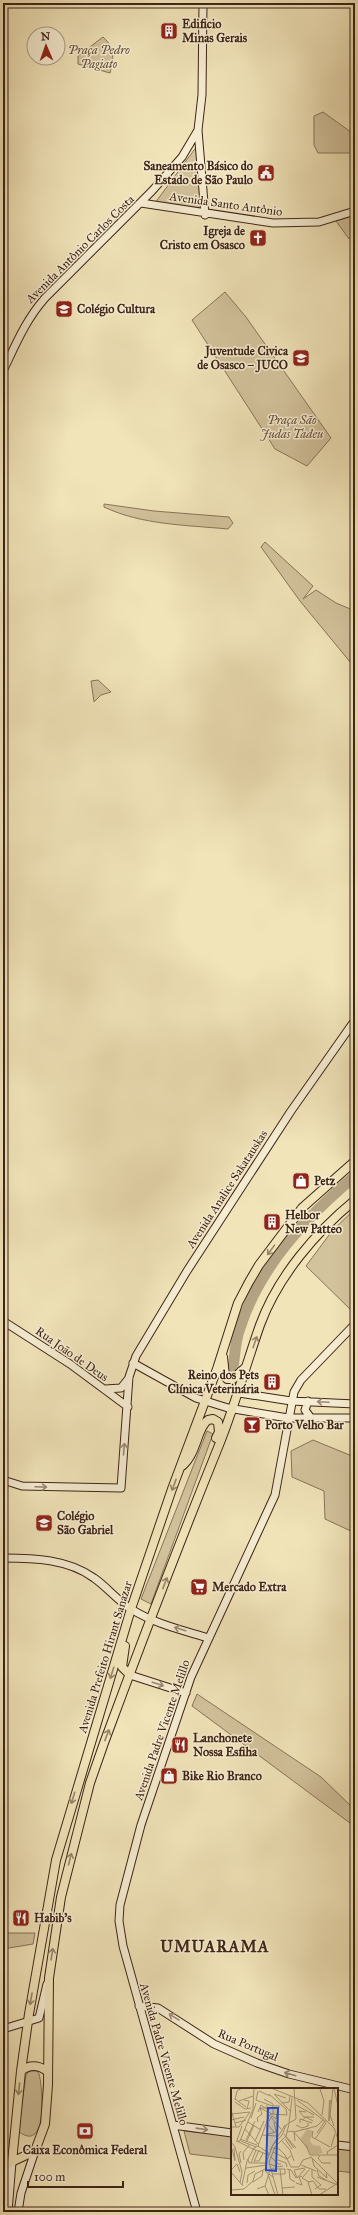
<svg xmlns="http://www.w3.org/2000/svg" width="358" height="2215" viewBox="0 0 358 2215" font-family="'IM FELL Great Primer',serif">
  <rect width="100%" height="100%" fill="#f1e4b9"/>
  <filter id="stains"><feTurbulence type="fractalNoise" baseFrequency=".005" numOctaves="4"/><feColorMatrix values="0 0 0 0 .2 0 0 0 0 .09 0 0 0 0 .02 0 0 0 .5 -.17"/></filter>
  <radialGradient id="worn" r=".72"><stop offset=".6" stop-color="#630" stop-opacity="0"/><stop offset="1" stop-color="#630" stop-opacity=".3"/></radialGradient>
  <!-- green -->
  <path fill="#d3c39d" stroke="#88745a" d="M103,37C115,48 114,58 110,73L78,64V56Z
    M323,112L355,135V153H318L314,145V116Z
    M197,146L202,211L155,203Z
    M355,215V232L349,239L336,221Z
    M225,292L246,317L331,438L307,466L275,449L192,320Z
    M104,504L154,511L229,517L233,523L228,529C186,525 142,525 104,507Z
    M265,542L313,586L303,599L316,590L336,603L355,611V668L300,601L261,547Z
    M98,680L111,692L101,695L94,702L91,681Z
    M355,1209V1312L354,1313L306,1266L332,1231Z
    M207,1431L213,1434L151,1604L141,1599Z
    M313,1440L352,1456L355,1454V1533L325,1519L324,1491L292,1477L291,1451Z
    M197,1694L321,1777L354,1809L353,1818L350,1823L192,1706Z
    M3,1933H35L33,1944L3,1949Z
    M29,2071H37L39,2074C43,2088 48,2155 18,2131L26,2075Z
    M184,2131L232,2136V2159L190,2154Z
    M337,2148L355,2150V2173L337,2171Z"/>
  <g fill="none" stroke-linecap="round" stroke-linejoin="round">
    <!-- river -->
    <path stroke="#b4a382" stroke-width="11" d="M233,1368C235,1355 235,1341 240,1328C260,1266 306,1217 355,1176"/>
    <defs>
      <path id="secondary" d="M203,3L202,95L198,130L205,215
        M141,203L273,223L319,222L355,211
        M3,371C16,344 25,321 45,298L152,191L182,157L198,130
        M3,1321L70,1364L128,1407
        M133,1363L196,1398L228,1408L288,1418H355
        M105,1389L121,1388L129,1378
        M239,1393L291,1401L355,1404
        M308,1401L305,1410L311,1418
        M3,1480L22,1486L121,1488L129,1377L136,1356L187,1271L291,1111L355,1020
        M3,1558C34,1558 68,1559 94,1578C107,1587 118,1601 131,1609C155,1624 182,1630 208,1638
        M130,1675L186,1693
        M139,2006L158,2008L214,2044L257,2063L289,2074L355,2090
        M3,2029L39,2018L47,1984
        M173,2125L232,2133
        M337,2145L355,2147
        M8,2212L12,2162
        M18,2212L21,2193L35,2151
        M197,2212L123,1946L119,1921L120,1905L141,1825L191,1677L275,1495L294,1392L301,1380L355,1324"/>
      <path id="primary" d="M223,1357L225,1376L227,1379H233L246,1367
        M182,1466C197,1454 197,1427 208,1420L213,1419L218,1422L219,1432L216,1438
        M125,1646L122,1667L130,1675
        M21,2071C30,2064 38,2065 47,2071
        M12,2162L21,2071L29,2014L56,1860L131,1609L172,1489L217,1369L238,1303L249,1282L259,1265L302,1208L355,1161
        M3,2166L35,2151L45,2124L48,2085L49,1978L61,1897L90,1783L104,1743C141,1643 179,1544 219,1445C235,1405 246,1365 260,1325C278,1276 316,1232 355,1200"/>
    </defs>
    <!-- secondary casing -->
    <use href="#secondary" stroke="#3e2416" stroke-width="9"/>
    <!-- primary casing -->
    <use href="#primary" stroke="#3e2416" stroke-width="10"/>
    <!-- secondary -->
    <use href="#secondary" stroke="#f6edd2" stroke-width="7"/>
    <!-- primary -->
    <use href="#primary" stroke="#f1e4b9" stroke-width="8"/>
  </g>
  <!-- one-way arrows -->
  <defs><path id="oneway-shaft" d="M-6 0H5M1.5-3L5.5 0L1.5 3" fill="none" stroke-width="1.6" stroke-linecap="round" stroke-linejoin="round"/></defs>
  <g stroke="#988468">
    <use href="#oneway-shaft" transform="translate(271 1250) rotate(126)"/>
    <use href="#oneway-shaft" transform="translate(255 1342) rotate(-71)"/>
    <use href="#oneway-shaft" transform="translate(174 1485) rotate(110)"/>
    <use href="#oneway-shaft" transform="translate(165 1583) rotate(-69)"/>
    <use href="#oneway-shaft" transform="translate(112 1673) rotate(107)"/>
    <use href="#oneway-shaft" transform="translate(107 1735) rotate(-69)"/>
    <use href="#oneway-shaft" transform="translate(73 1798) rotate(107)"/>
    <use href="#oneway-shaft" transform="translate(70 1859) rotate(-76)"/>
    <use href="#oneway-shaft" transform="translate(52 1954) rotate(-81)"/>
    <use href="#oneway-shaft" transform="translate(31 1999) rotate(100)"/>
    <use href="#oneway-shaft" transform="translate(19 2089) rotate(96)"/>
  </g>
  <g stroke="#9a8874">
    <use href="#oneway-shaft" transform="translate(323 1402) rotate(-177)"/>
    <use href="#oneway-shaft" transform="translate(124 1449) rotate(-85)"/>
    <use href="#oneway-shaft" transform="translate(41 1487) rotate(2)"/>
    <use href="#oneway-shaft" transform="translate(180 1629) rotate(-163)"/>
    <use href="#oneway-shaft" transform="translate(158 1684) rotate(18)"/>
    <use href="#oneway-shaft" transform="translate(174 2017) rotate(-148)"/>
    <use href="#oneway-shaft" transform="translate(290 2074) rotate(-164)"/>
    <use href="#oneway-shaft" transform="translate(202 2129) rotate(8)"/>
  </g>
  <!-- icons -->
  <defs>
    <symbol id="building-square" viewBox="-11 -11 22 22"><rect x="-9" y="-9" width="18" height="18" rx="4" fill="#8f2418" stroke="#f6edd2"/><path d="M-4-6H4V6H1V3H-1V6H-4ZM-2.5-4.3h1.7v1.8h-1.7ZM.8-4.3h1.7v1.8H.8ZM-2.5-1h1.7V.8h-1.7ZM.8-1h1.7V.8H.8Z" fill="#fff"/></symbol>
    <symbol id="civic-square" viewBox="-11 -11 22 22"><rect x="-9" y="-9" width="18" height="18" rx="4" fill="#8f2418" stroke="#f6edd2"/><path d="M-.6-6.5H3V-4.5H.6V-3L4-1V1h2V6H-6V1h2V-1L-.6-3ZM-1.2 2.5V6h2.4V2.5Z" fill="#fff"/></symbol>
    <symbol id="church-square" viewBox="-11 -11 22 22"><rect x="-9" y="-9" width="18" height="18" rx="4" fill="#8f2418" stroke="#f6edd2"/><path d="M-1.2-6h2.4v3.5h3.3v2.4h-3.3V6h-2.4V-.1h-3.3v-2.4h3.3Z" fill="#fff"/></symbol>
    <symbol id="school-square" viewBox="-11 -11 22 22"><rect x="-9" y="-9" width="18" height="18" rx="4" fill="#8f2418" stroke="#f6edd2"/><path d="M0-5L7-2L0 1L-7-2ZM-4 1L0 2.5L4 1V4Q0 6-4 4Z" fill="#fff"/></symbol>
    <symbol id="shop-square" viewBox="-11 -11 22 22"><rect x="-9" y="-9" width="18" height="18" rx="4" fill="#8f2418" stroke="#f6edd2"/><path d="M-5-2.5h2.3a2.7 3.5 0 0 1 5.4 0H5L5.5 6h-11ZM-1.5-2.5h3a1.5 2.3 0 0 0-3 0Z" fill="#fff"/></symbol>
    <symbol id="bar-square" viewBox="-11 -11 22 22"><rect x="-9" y="-9" width="18" height="18" rx="4" fill="#8f2418" stroke="#f6edd2"/><path d="M-6-5H6L.8 .8V4.5H3.5V6h-7V4.5H-.8V.8Z" fill="#fff"/></symbol>
    <symbol id="supermarket-square" viewBox="-11 -11 22 22"><rect x="-9" y="-9" width="18" height="18" rx="4" fill="#8f2418" stroke="#f6edd2"/><path d="M-6-5.5h2.5l.6 2H6L4.5 2H-2.5L-4.4-4H-6ZM-1.5 3.2a1.3 1.3 0 1 0 .1 0ZM3 3.2a1.3 1.3 0 1 0 .1 0Z" fill="#fff"/></symbol>
    <symbol id="restaurant-square" viewBox="-11 -11 22 22"><rect x="-9" y="-9" width="18" height="18" rx="4" fill="#8f2418" stroke="#f6edd2"/><path d="M-5-6h1v4h1v-4h1v4h1v-4h1v5L-1.5 .5V6h-2V.5L-5-1ZM5-6V6H3V1.5H1.5Q1.5-4 5-6Z" fill="#fff"/></symbol>
    <symbol id="bank-square" viewBox="-11 -11 22 22"><rect x="-9" y="-9" width="18" height="18" rx="4" fill="#8f2418" stroke="#f6edd2"/><path d="M-6-4H6V4H-6ZM0-2.3a2.3 2.3 0 1 0 0 4.6a2.3 2.3 0 1 0 0-4.6Z" fill="#fff"/></symbol>
  </defs>
  <g fill-rule="evenodd">
    <use href="#building-square" x="159" y="21" width="20" height="20"/>
    <use href="#civic-square" x="256" y="163" width="20" height="20"/>
    <use href="#church-square" x="248" y="228" width="20" height="20"/>
    <use href="#school-square" x="54" y="299" width="20" height="20"/>
    <use href="#school-square" x="291" y="348" width="20" height="20"/>
    <use href="#shop-square" x="291" y="1171" width="20" height="20"/>
    <use href="#building-square" x="262" y="1212" width="20" height="20"/>
    <use href="#building-square" x="262" y="1372" width="20" height="20"/>
    <use href="#bar-square" x="242" y="1415" width="20" height="20"/>
    <use href="#school-square" x="34" y="1513" width="20" height="20"/>
    <use href="#supermarket-square" x="189" y="1577" width="20" height="20"/>
    <use href="#restaurant-square" x="170" y="1735" width="20" height="20"/>
    <use href="#shop-square" x="159" y="1766" width="20" height="20"/>
    <use href="#restaurant-square" x="11" y="1908" width="20" height="20"/>
    <use href="#bank-square" x="75" y="2121" width="20" height="20"/>
  </g>
  <g text-anchor="middle" stroke-width="3" stroke-linejoin="round" paint-order="stroke">
    <!-- poi labels -->
    <g font-size="12" font-weight="bold" fill="#3e2416" stroke="#f6edd2" text-anchor="start">
      <text x="182" y="28">Edificio<tspan x="182" dy="14">Minas Gerais</tspan></text>
      <text x="253" y="170" text-anchor="end">Saneamento Básico do<tspan x="253" dy="14">Estado de São Paulo</tspan></text>
      <text x="245" y="235" text-anchor="end">Igreja de<tspan x="245" dy="14">Cristo em Osasco</tspan></text>
      <text x="77" y="313">Colégio Cultura</text>
      <text x="288" y="355" text-anchor="end">Juventude Civica<tspan x="288" dy="14">de Osasco – JUCO</tspan></text>
      <text x="314" y="1185">Petz</text>
      <text x="285" y="1219">Helbor<tspan x="285" dy="14">New Patteo</tspan></text>
      <text x="259" y="1379" text-anchor="end">Reino dos Pets<tspan x="259" dy="14">Clínica Veterinária</tspan></text>
      <text x="265" y="1429">Porto Velho Bar</text>
      <text x="57" y="1520">Colégio<tspan x="57" dy="14">São Gabriel</tspan></text>
      <text x="212" y="1591">Mercado Extra</text>
      <text x="193" y="1742">Lanchonete<tspan x="193" dy="14">Nossa Esfiha</tspan></text>
      <text x="182" y="1780">Bike Rio Branco</text>
      <text x="34" y="1922">Habib's</text>
      <text x="85" y="2154" text-anchor="middle">Caixa Econômica Federal</text>
    </g>
    <!-- park labels -->
    <g font-size="12" font-style="italic" fill="#634c38" stroke="#f6edd2">
      <text x="99" y="54">Praça Pedro<tspan x="99" dy="14">Pagiato</tspan></text>
      <text x="292" y="424">Praça São<tspan x="292" dy="14">Judas Tadeu</tspan></text>
    </g>
    <!-- street labels -->
    <g font-size="12" fill="#3e2416" stroke="#f6edd2">
      <text transform="translate(226 204) rotate(8)" y="4">Avenida Santo Antônio</text>
      <text transform="translate(80 249) rotate(-45)" y="4">Avenida Antônio Carlos Costa</text>
      <text transform="translate(227 1189) rotate(-57)" y="4">Avenida Analice Sakatauskas</text>
      <text transform="translate(72 1354) rotate(35)" y="4">Rua João de Deus</text>
      <text transform="translate(105 1657) rotate(-73)" y="4">Avenida Prefeito Hirant Sanazar</text>
      <text transform="translate(162 1730) rotate(-71)" y="4">Avenida Padre Vicente Melillo</text>
      <text transform="translate(248 2045) rotate(23)" y="4">Rua Portugal</text>
      <text transform="translate(164 2054) rotate(74)" y="4">Avenida Padre Vicente Melillo</text>
    </g>
    <!-- district labels -->
    <g font-size="16" font-weight="bold" letter-spacing="1" fill="#3e2416" stroke="#f6edd2">
      <text x="215" y="1952">UMUARAMA</text>
    </g>
  </g>
  <!-- overview -->
  <g transform="translate(231 2088)">
    <rect width="107" height="107" fill="#f1e4b9"/>
    <path d="M76,41L82,43L79,53L82,57L89,58L92,65L80,67L69,51Z" fill="#d3c39d"/>
    <path fill="none" stroke="#b4a382" stroke-width="2" d="M98,33L99,12"/>
    <path fill="none" stroke="#a99778" stroke-width="1" d="M40,0L77,15L103,40L107,51M102,0L99,27L103,38M103,0L107,18M89,1L93,13L91,27M27,3L25,12L41,18H49M28,3L39,8M43,6L55,10M44,7L59,23M4,11L15,19M33,11L42,16V26M4,12L6,3L11,0M13,12L18,13L16,21M66,12L95,34M8,13L22,8M4,14L14,21L20,20M51,15L58,14L59,8M65,17L83,27M29,20L41,26M0,22L4,35M27,24L30,17L37,22L42,19M75,24L68,23L73,29H83M0,26L19,24M40,29L50,41M20,30L25,15M0,32L13,29M71,32L75,29L82,33M38,33L41,28L45,31L48,19M17,34L30,42M27,34L26,30L31,26L29,20H36V17M58,35L61,10M69,35V31L81,35M36,36L44,45M65,37L71,40L77,38V35M1,39H8L19,24M5,39L4,35L15,32M14,41L27,56M82,43L81,49L99,59M56,44L62,43L75,58M86,45L94,33M53,46L65,60M31,47L46,48M55,49L63,60M9,51L26,57M35,51L37,46L45,44L43,34M54,51L61,61M84,51L95,35M6,52L11,38M15,52L24,33M5,53H9L22,21L23,0M6,53L22,61M10,53L25,59M16,53L23,37M24,53L33,33M51,53L59,62L63,73M64,53L63,44L86,38L92,32M0,54L4,59L11,84L9,95M75,57L79,67H107M27,58L38,28L41,26L56,27L55,21L38,6M27,58L39,66M100,59L104,46M3,60L4,72M42,60L48,61L54,67L60,79H68L72,72L81,69M1,61L4,73M22,61L38,67M39,62L54,37M10,63L8,66L10,75M42,64L56,71L60,68M97,67L96,64L107,57M89,68L87,70L91,75H100M40,69L47,76H50M81,70L106,95M81,70L83,78L96,90L95,85M17,71L18,75H36M13,72L12,65L19,56M47,72L55,75L56,79M23,73H28L32,65M23,74L28,62M20,75L25,62M39,76L46,79L52,78M70,77L85,83M15,80L36,77M40,81H54V86H41M49,81L52,107M56,81L60,82L65,90M58,81L59,91L64,94M0,82L6,76L9,84M78,82L71,90L78,94M81,82V89L90,97L84,101M86,82L88,88L95,92M0,84L12,98M37,86L44,107M42,89L35,84L36,72L42,57L51,47L55,37L65,31L63,0M86,89L107,97M66,90L63,82L74,80M66,90L74,81M22,94L31,88L32,82M77,94L81,107M78,94L82,93L88,101H95M16,95L17,87L24,83M65,95L71,97L68,89L71,88M11,97L16,73L23,60L27,58M34,98L39,82M51,100L64,99M26,101L34,98L38,107M0,102L13,101L22,93L24,86L36,80M47,107L38,74L44,59L55,48L58,36M88,107L107,95"/>
    <path fill="#1d4ed8" fill-opacity="0.15" stroke="#1d4ed8" stroke-width="2" d="M37,20H47L45,83L35,82Z"/>
    <rect width="107" height="107" fill="none" stroke="#3e2416" stroke-width="2"/>
  </g>
  <!-- margin -->
  <rect width="358" height="2215" fill="none" stroke="#f1e4b9" stroke-width="16"/>
  <rect x="4" y="4" width="350" height="2207" fill="none" stroke="#3e2416" stroke-width="2"/>
  <rect x="8" y="8" width="342" height="2199" fill="none" stroke="#3e2416"/>
  <!-- north arrow -->
  <g transform="translate(46 46) rotate(358)"><circle r="19" fill="#f6edd2" stroke="#ac9d87"/>
  <path d="M0-3L7 15L0 10L-7 15Z" fill="#8f2418"/>
  <text y="-6" font-size="11" font-weight="bold" text-anchor="middle" fill="#3e2416">N</text>
  </g>
  <!-- scale -->
  <path d="M28 2181v6h95v-6" fill="none" stroke="#3e2416" stroke-width="2"/>
  <text x="34" y="2181" font-size="12" fill="#3e2416" stroke="#f6edd2" stroke-width="3" paint-order="stroke">100 m</text>
  <rect width="100%" height="100%" filter="url(#stains)"/>
  <rect width="100%" height="100%" fill="url(#worn)"/>
</svg>
